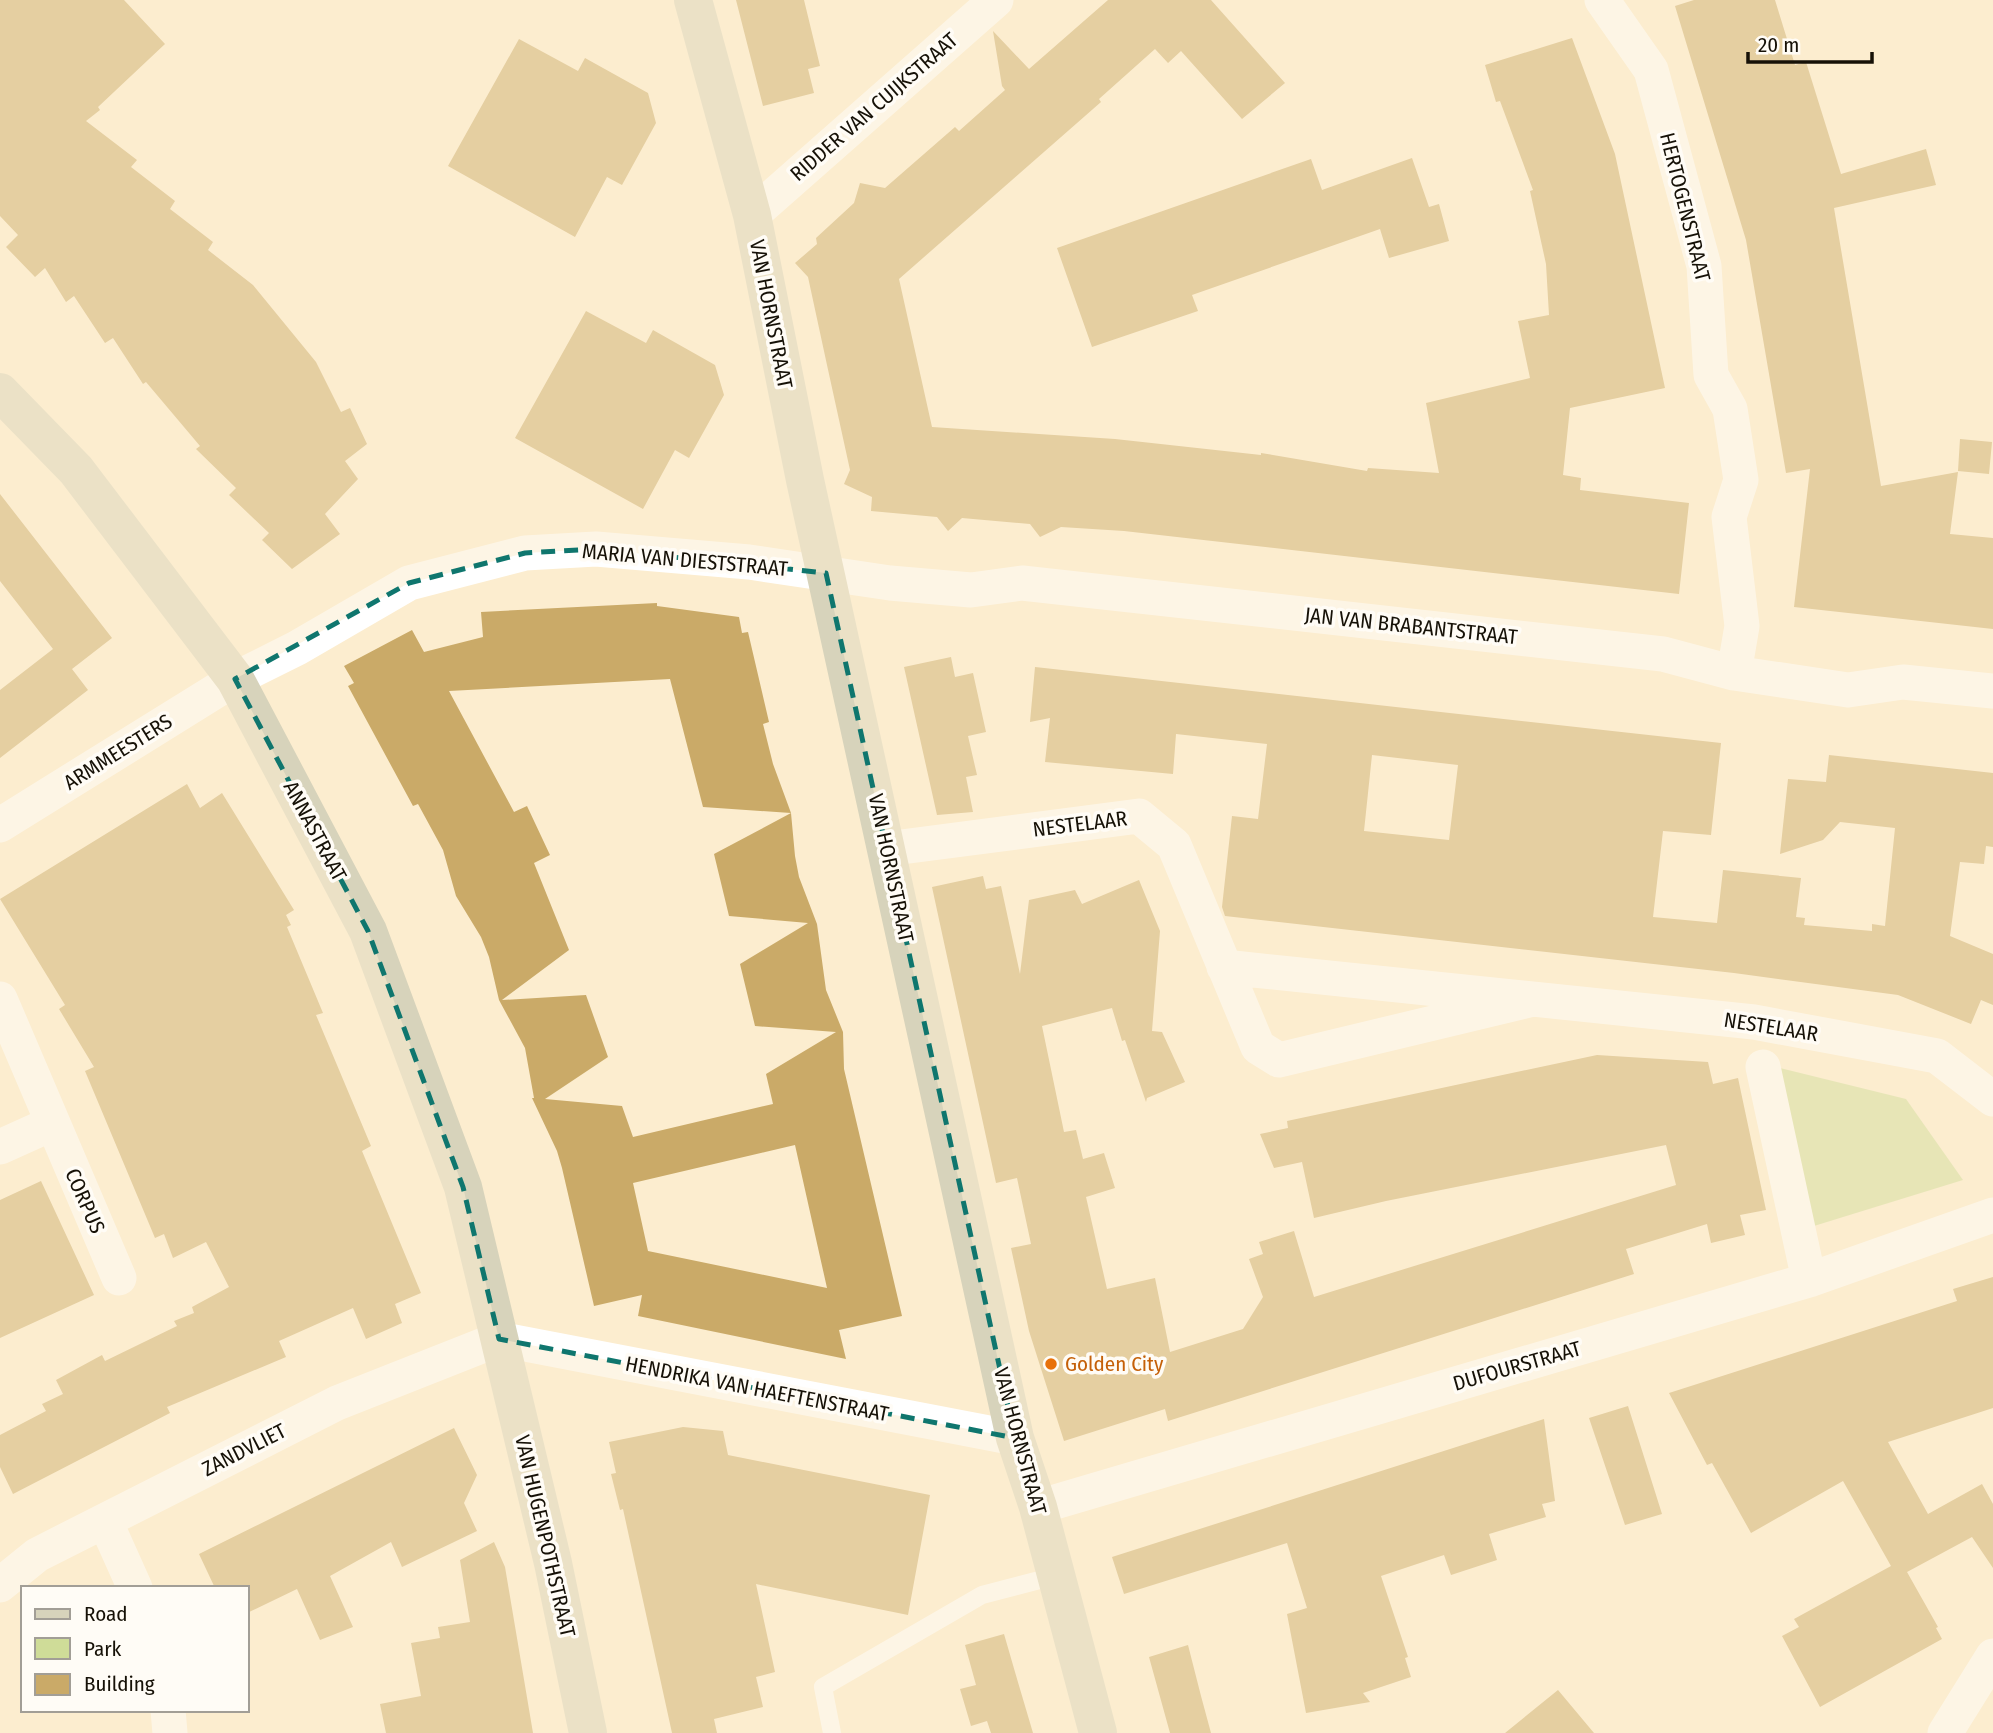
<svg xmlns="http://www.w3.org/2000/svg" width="1993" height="1733" viewBox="0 0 1993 1733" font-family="'Fira Sans Condensed',sans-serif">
  <rect width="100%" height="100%" fill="#fcedcf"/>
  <!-- green -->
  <path fill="#cfdc98" d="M1780,1068L1906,1099L1963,1180L1801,1230Z"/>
  <!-- building -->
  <path fill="#caaa68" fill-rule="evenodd" d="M0,0H124L165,44L98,107L100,110L86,121L137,160L131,167L175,201L170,209L213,242L208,250L253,285L316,362L341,412L350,408L367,444L345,461L358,479L325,514L340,534L292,569L262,540L269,533L229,495L236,488L196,449L200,446L146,382L143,384L113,338L105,343L74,296L66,302L45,268L35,277L6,247L18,235L0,216Z
    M736,0H804L820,66L808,69L814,93L763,106Z
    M1108,0H1211L1285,83L1242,119L1181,51L1168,63L1155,49L1099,99L1101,102L899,279L932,427L1115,439L1261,455V453L1367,471L1368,468L1439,473L1426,403L1530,378L1518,321L1549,315L1546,264L1530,191L1533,190L1500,101L1496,102L1485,65L1572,38L1615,154L1665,388L1570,408L1563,475L1581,478L1580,490L1689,503L1679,594L1124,531L1061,527L1040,537L1030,524L962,518L948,531L937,517L871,511L872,497L844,484L850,470L827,365L808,277L795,263L817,244L816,238L854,203L860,183L885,188L955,127L959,131L1005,90L1002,86L993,31L1029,69Z
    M1694,0H1775L1795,65L1806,62L1841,174L1926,149L1936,185L1834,208L1881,486L1958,472L1950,534L1993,538V629L1794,607L1810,469L1786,473L1746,240L1675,6Z
    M519,39L578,71L585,58L648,93L656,123L622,185L607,177L575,237L448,166Z
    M1412,158L1429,207L1439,204L1449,241L1389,258L1380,229L1192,295L1198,311L1092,347L1057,248L1311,159L1322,190Z
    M586,311L646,343L653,330L715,365L724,395L689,458L675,450L643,509L515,438Z
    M1960,439L1992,442L1989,474L1958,471Z
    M0,494L112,638L72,669L88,690L0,758V690L53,649L0,581Z
    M657,603V606L739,617L742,633L748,632L769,722L763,724L773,764L791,813L795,856L799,877L817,924L826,990L843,1032L844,1069L902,1316L839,1330L846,1359L638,1316L642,1295L594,1306L562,1168L557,1151L532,1098H534L525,1048L499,1000L489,957L481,937L456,896L443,850L418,804L413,806L348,686L354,683L344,666L412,630L424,652L483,637L481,612ZM670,679L703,807L791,813L714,854L729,916L808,923L740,964L755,1026L836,1032L766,1074L773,1104L633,1137L622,1106L545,1099L608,1057L586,995L502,1000L569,950L534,863L550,855L527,806L514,812L449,691ZM795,1145L827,1288L648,1251L633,1183Z
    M951,657L955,677L973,673L986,732L968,736L977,775L966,777L973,812L937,815L904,667Z
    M1035,667L1721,743L1711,835L1663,831L1653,917L1717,923L1723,870L1801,878L1796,917L1805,918L1804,925L1872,931V924L1885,926L1895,828L1840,822L1823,840L1780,854L1788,779L1826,782L1829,755L1993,773V847L1986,846L1984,864L1960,862L1950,936L1993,954V1005L1981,1000L1971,1024L1898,995L1734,973L1225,916L1222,907L1232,816L1258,819L1267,744L1176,734L1173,774L1045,762L1050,718L1030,722ZM1372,755L1458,765L1449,840L1364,831Z
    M187,784L200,808L222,793L294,910L286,915L291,925L287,927L323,1013L316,1015L371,1146L362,1151L421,1293L395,1304L402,1323L366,1339L353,1308L279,1341L286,1357L167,1407L170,1413L13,1494L0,1467V1435L46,1411L42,1404L63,1394L56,1380L102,1355L105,1361L177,1326L174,1321L194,1313L192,1307L229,1287L206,1242L173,1258L164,1234L155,1238L85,1071L94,1067L59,1009L65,1005L0,899Z
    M983,876L986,889L1001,886L1020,974L1029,900L1075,890L1082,904L1139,880L1160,931L1152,1031L1162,1032L1185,1082L1147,1098L1146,1102L1125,1040L1122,1041L1112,1008L1042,1026L1064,1132L1076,1130L1083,1159L1104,1153L1115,1188L1086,1197L1107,1289L1155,1278L1170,1352L1243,1329L1263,1297L1249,1259L1263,1254L1259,1242L1294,1231L1314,1297L1676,1185L1666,1145L1386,1201L1314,1218L1302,1162L1274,1168L1260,1134L1288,1128L1287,1121L1597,1055L1708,1062L1713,1084L1738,1078L1766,1210L1740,1215L1745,1235L1711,1243L1707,1224L1626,1249L1634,1274L1168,1421L1165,1409L1064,1441L1029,1331L1011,1248L1031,1244L1017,1178L996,1183L932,887Z
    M41,1181L94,1295L0,1338V1200Z
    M1993,1277V1408L1888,1442L1928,1514L1982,1484L1993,1504V1568L1972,1537L1907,1572L1938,1627L1936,1628L1942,1639L1820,1707L1782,1636L1799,1627L1794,1619L1891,1566L1843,1481L1751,1533L1712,1463L1707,1465L1669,1393L1957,1301L1953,1289Z
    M1628,1406L1662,1514L1625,1525L1589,1418Z
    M1544,1419L1555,1501L1542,1504L1546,1517L1489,1534L1497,1560L1451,1575L1444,1555L1381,1576L1408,1657L1405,1658L1411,1677L1363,1693L1370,1702L1306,1713L1287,1614L1307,1608L1287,1543L1124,1594L1112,1557Z
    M683,1427L723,1431L728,1455L930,1495L908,1615L756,1584L775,1672L756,1677L763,1707L714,1719L717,1733H672L623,1509L620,1510L611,1474L616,1473L609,1442Z
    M454,1428L477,1475L464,1503L477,1531L402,1567L391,1542L330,1576L353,1627L320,1640L297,1589L247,1613V1588H215L199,1554Z
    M494,1542L505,1567L533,1733H386L380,1704L421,1696L411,1643L440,1638L438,1627L470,1622L460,1560Z
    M1004,1634L1015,1672L1033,1733H991L987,1721L971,1726L960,1689L976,1685L965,1645Z
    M1188,1645L1201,1696L1211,1733H1170L1149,1657Z
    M1558,1690L1594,1733H1505Z"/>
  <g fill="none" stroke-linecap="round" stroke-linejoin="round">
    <!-- lane -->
    <path stroke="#fff" stroke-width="18" d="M832,1733L823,1687L982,1595L1055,1576"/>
    <!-- street -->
    <path stroke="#fff" stroke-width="35" d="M1602,0L1651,70L1704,266L1711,375L1730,409L1741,480L1729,517L1742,626L1734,673
      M752,215L996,0
      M0,825L235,679L297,648L409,583L525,553L596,549L749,562L890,583L971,590L1022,583L1663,654L1734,673L1848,690L1903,682L1993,691
      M886,849L1139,816L1174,845L1258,1047L1279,1060L1533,999
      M1224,967L1754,1022L1937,1056L1993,1099
      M0,999L119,1278
      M1763,1067L1809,1280
      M0,1147L51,1124
      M1038,1507L1809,1280L1993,1215
      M105,1521L135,1588
      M0,1585L37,1555L337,1403L499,1339L1015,1438
      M168,1710L170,1733
      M1945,1733L1993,1656"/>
    <!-- secondary -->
    <path stroke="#d7d3bb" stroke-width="38" d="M693,0L752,215L805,480L1015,1438L1038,1507L1098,1733
      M0,392L76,470L235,679L368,931L463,1187L553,1563L588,1733"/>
  </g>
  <!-- marked area -->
  <path d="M0 0H1993V1733H0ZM596,549L826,573L1015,1438L499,1339L463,1187L368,931L235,679L409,583L525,553Z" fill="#fcedcf" fill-opacity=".55" fill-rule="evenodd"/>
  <path fill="none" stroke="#0f766e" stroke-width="5" stroke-dasharray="14 9" stroke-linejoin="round" d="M596,549L826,573L1015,1438L499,1339L463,1187L368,931L235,679L409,583L525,553Z"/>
  <!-- markers -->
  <circle fill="#e8710a" stroke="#fffcf6" stroke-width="2.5" cx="1051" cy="1364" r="7"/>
  <g text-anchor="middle" stroke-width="7" stroke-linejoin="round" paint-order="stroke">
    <!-- street labels -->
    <g font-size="21" fill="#161107" stroke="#fffcf6">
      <text transform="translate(874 107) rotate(-41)" y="7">RIDDER VAN CUIJKSTRAAT</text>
      <text transform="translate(1685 207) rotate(76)" y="7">HERTOGENSTRAAT</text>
      <text transform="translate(771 314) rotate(79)" y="7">VAN HORNSTRAAT</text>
      <text transform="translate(685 560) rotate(5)" y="7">MARIA VAN DIESTSTRAAT</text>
      <text transform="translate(1411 626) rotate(6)" y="7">JAN VAN BRABANTSTRAAT</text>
      <text transform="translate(118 752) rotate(-32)" y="7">ARMMEESTERS</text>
      <text transform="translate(1080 824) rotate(-7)" y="7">NESTELAAR</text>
      <text transform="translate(315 831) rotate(62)" y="7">ANNASTRAAT</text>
      <text transform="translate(891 868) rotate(78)" y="7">VAN HORNSTRAAT</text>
      <text transform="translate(1771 1027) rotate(9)" y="7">NESTELAAR</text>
      <text transform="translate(85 1201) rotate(66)" y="7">CORPUS</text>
      <text transform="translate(1517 1366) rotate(-16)" y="7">DUFOURSTRAAT</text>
      <text transform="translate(757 1389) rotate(11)" y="7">HENDRIKA VAN HAEFTENSTRAAT</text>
      <text transform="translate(1020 1441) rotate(75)" y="7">VAN HORNSTRAAT</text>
      <text transform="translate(244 1450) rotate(-27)" y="7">ZANDVLIET</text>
      <text transform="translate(545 1536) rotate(77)" y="7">VAN HUGENPOTHSTRAAT</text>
    </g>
    <!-- food labels -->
    <g font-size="21" fill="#c56008" stroke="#fffcf6" text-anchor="start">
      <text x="1065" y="1371">Golden City</text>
    </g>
  </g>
  <!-- legend -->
  <rect x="21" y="1586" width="228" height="126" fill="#fffcf6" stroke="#a29e96" stroke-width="2"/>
  <rect x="35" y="1609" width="35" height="10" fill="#d7d3bb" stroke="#a29e96" stroke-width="2"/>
  <text x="84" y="1621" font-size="21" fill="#161107">Road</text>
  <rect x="35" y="1638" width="35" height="21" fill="#cfdc98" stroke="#a29e96" stroke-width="2"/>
  <text x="84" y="1656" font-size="21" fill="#161107">Park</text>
  <rect x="35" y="1674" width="35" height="21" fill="#caaa68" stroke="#a29e96" stroke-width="2"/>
  <text x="84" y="1691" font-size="21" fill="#161107">Building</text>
  <!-- scale -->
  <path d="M1748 52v10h124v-10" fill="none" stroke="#161107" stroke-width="3.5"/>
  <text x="1758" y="52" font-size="21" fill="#161107" stroke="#fffcf6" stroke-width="5" paint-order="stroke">20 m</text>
</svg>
